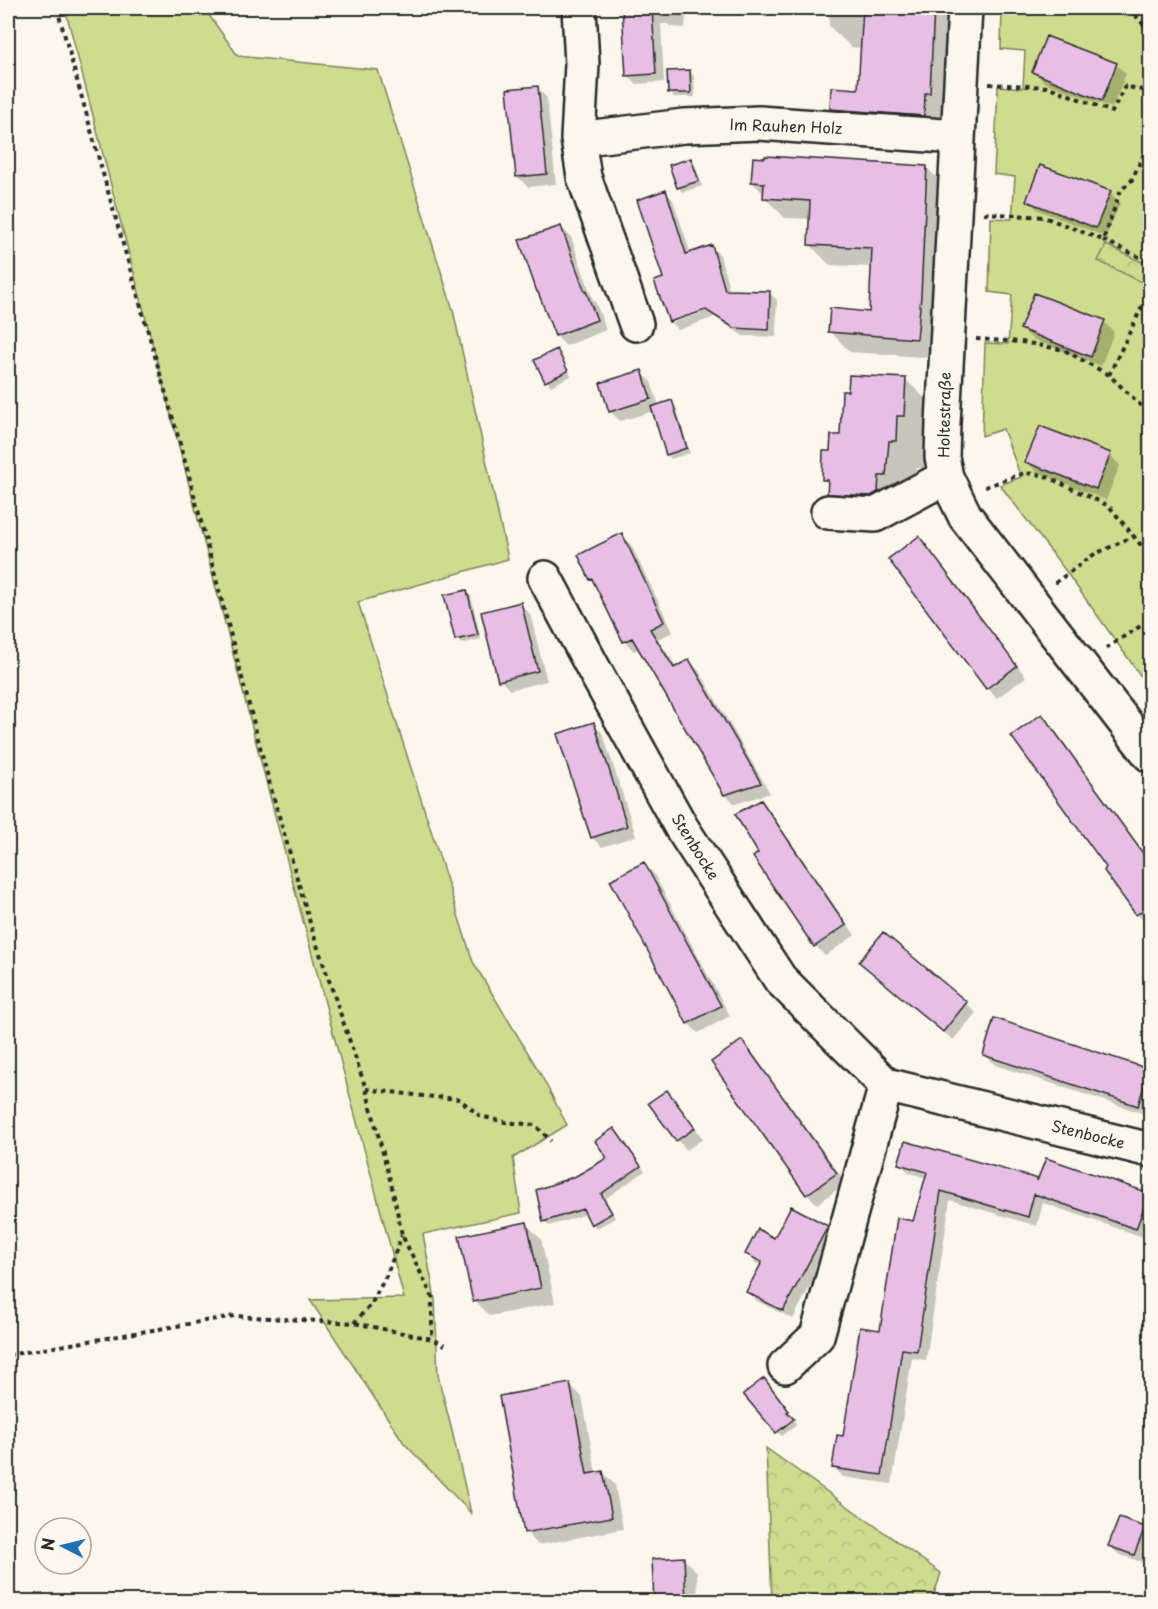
<svg xmlns="http://www.w3.org/2000/svg" width="1158" height="1609" viewBox="0 0 1158 1609" font-family="'Playpen Sans',sans-serif">
  <defs>
    <pattern id="park-crowns" width="20" height="18" patternUnits="userSpaceOnUse" patternTransform="scale(1.5)"><rect width="20" height="18" fill="#cfdb8e"/><path d="M2 6a3 3 0 1 1 6 0M12 15a3 3 0 1 1 6 0" fill="none" stroke="#b2bc7b"/></pattern>
  </defs>
  <rect width="100%" height="100%" fill="#fbf7ec"/>
  <filter id="ink" filterUnits="userSpaceOnUse"><feTurbulence type="fractalNoise" baseFrequency=".0167" numOctaves="2"/><feDisplacementMap in="SourceGraphic" scale="12" xChannelSelector="R" yChannelSelector="G"/><feConvolveMatrix kernelMatrix="1 2 1 2 8 2 1 2 1" color-interpolation-filters="sRGB"/></filter>
  <g filter="url(#ink)">
    <!-- grass -->
    <path fill="#cfdb8e" stroke="#7d835c" stroke-width="1.5" d="M65,8H204L238,56L378,70L453,310L508,559L358,602L473,962L539,1071L567,1125L513,1158L521,1213L423,1234L435,1299L438,1376L452,1431L471,1513L404,1443L310,1300L404,1298L278,827Z
      M1002,8H1150V689L1062,566L1000,485L1021,477L1003,429L982,436L985,343L1008,344L1012,295L989,292L991,218L1012,219L1015,177L994,174L998,86L1023,88L1025,51L1001,49Z"/>
    <!-- park -->
    <path fill="url(#park-crowns)" stroke="#7d835c" stroke-width="1.5" d="M1106,245L1150,266V286L1098,261Z
      M766,1448L941,1573L932,1601H772Z"/>
    <!-- shadow -->
    <path fill="#0003" fill-rule="evenodd" d="M623,8H687L685,28L671,27L668,24H661L664,82L636,84L627,75Z
      M830,8H956L945,137L853,130L831,109L860,90L862,48L851,47L829,26Z
      M1116,64L1126,74L1112,108L1044,82L1034,72Z
      M690,72L694,76L695,97H674L670,93Z
      M537,88L547,98L556,184L528,187L518,177Z
      M691,160L695,165L702,186L683,192L678,188Z
      M926,167L947,188L937,358L850,352L830,331L871,313L873,267L830,265L810,245L811,219L785,218L764,197V194L752,182Z
      M666,192L673,200L691,254L712,247L720,255L730,292L769,293L777,300L776,337L743,336L715,317L678,330L670,322L664,279ZM712,306L713,309L672,323V320Z
      M1110,193L1120,203L1106,237L1038,210L1028,200Z
      M561,227L571,237L593,300L596,303L606,330L566,346L556,336L540,293Z
      M1104,322L1114,332L1101,366L1032,339L1022,329Z
      M557,351L561,355L571,376L551,386L547,381Z
      M642,372L651,382L659,406L671,402L676,407L690,453L671,459L667,454L654,411L620,421L610,411Z
      M906,380L934,407L932,443H925L924,468H916L913,503H907L905,520L899,523L856,521L829,493V485L823,479L831,453L841,437Z
      M1110,455L1120,465L1106,500L1037,472L1027,462Z
      M622,535L631,545L673,632L658,639L677,668L689,661L699,671L770,793L735,804L725,794L640,648L634,651L624,641L596,584L592,579L580,556Z
      M918,538L928,548L1026,677L997,698L987,688L890,559Z
      M466,591L471,596L481,639L461,644L457,639Z
      M520,604L530,614L547,681L510,690L500,680Z
      M1042,715L1051,725L1146,856L1143,858L1150,868V924L1148,921L1146,923L1137,914L1108,867Z
      M593,724L603,734L636,836L602,847L592,837Z
      M760,802L770,812L855,935L825,956L816,946L760,854Z
      M644,864L654,874L730,1016L698,1033L688,1023L612,881Z
      M871,971L966,1003L976,1013L953,1040Z
      M995,1020L1149,1071L1150,1072V1106L1148,1115L995,1065L985,1055Z
      M742,1042L752,1052L846,1183L817,1204L807,1194Z
      M667,1092L677,1102L703,1139L687,1150L677,1140Z
      M614,1130L645,1171L605,1199L615,1218L597,1228L592,1224L587,1214L549,1226L544,1221L576,1177L610,1159Z
      M1047,1160L1150,1195V1228L1146,1238L1043,1203L1037,1226L950,1200L926,1360L912,1358L892,1484L843,1477L834,1467L881,1331L927,1178L910,1173L900,1164L1039,1182Z
      M526,1224L541,1239L555,1303L490,1316L475,1301Z
      M827,1227L836,1236L793,1319L757,1301L748,1291L762,1266L756,1263L747,1253L775,1240Z
      M570,1385L582,1397L596,1473L603,1472L615,1485L623,1529L538,1545L526,1532Z
      M768,1385L792,1416L791,1417L797,1425L782,1436L777,1432Z
      M1120,1520L1150,1531V1565L1118,1554L1110,1546Z
      M683,1558L697,1572L698,1602H655Z"/>
    <!-- building -->
    <path fill="#e7bee6" stroke="#2b2b2b" stroke-width="1.5" d="M622,8H652L656,74L626,76Z
      M863,8H934L930,93H925L924,116L830,109L831,87L858,89Z
      M1046,36L1117,63L1102,101L1032,72Z
      M690,70L691,93H668L667,71Z
      M538,86L547,174L516,177L507,89Z
      M765,156L927,166L921,296L917,339L828,332L830,308L869,312L872,248L808,245L810,201L763,198L764,183L751,182L753,157L765,158Z
      M691,158L699,181L677,188L669,165Z
      M1040,165L1111,191L1096,228L1026,201Z
      M666,190L686,254L712,245L725,290L770,291L769,330L734,328L706,310L669,322L654,281L663,278L637,200Z
      M561,226L585,292L586,291L597,320L555,336L538,292H537L519,240Z
      M1034,293L1105,320L1091,357L1020,329Z
      M557,349L568,371L545,382L534,360Z
      M642,370L651,399L609,412L600,383Z
      M849,375L906,378L904,416H897L896,441H889L886,476H879L878,492L871,496L827,494L828,480H822L823,451H830L831,435H840L842,391H848Z
      M672,400L687,448L666,455L651,407Z
      M1040,426L1111,453L1096,489L1025,462Z
      M622,533L664,622L650,629L674,668L689,659L761,783L724,795L632,638L623,642L592,579L590,580L578,555Z
      M919,536L1017,666L986,689L888,559Z
      M467,590L478,635L455,640L444,595Z
      M521,602L538,671L498,681L481,612Z
      M1042,714L1150,863V905L1136,915L1104,871L1106,867L1011,736Z
      M594,722L627,826L591,838L557,734Z
      M761,800L846,925L814,947L753,857L758,853L735,814Z
      M644,862L721,1006L687,1024L610,880Z
      M883,932L967,1002L943,1032L859,962Z
      M994,1018L1149,1069L1138,1106L983,1055Z
      M742,1040L837,1173L806,1195L711,1062Z
      M667,1090L695,1128L676,1141L648,1103Z
      M614,1128L641,1166L601,1194L612,1213L591,1225L583,1209L543,1222L536,1190L576,1176L607,1158L595,1141Z
      M905,1141L1038,1179L1037,1181L1046,1158L1149,1193L1136,1229L1034,1194L1028,1217L941,1191L917,1351L902,1349L882,1475L832,1468L837,1435L843,1436L860,1327L880,1330L897,1218L913,1221L927,1172L898,1164Z
      M791,1206L828,1226L783,1311L746,1292L762,1262L745,1254L758,1229L774,1238Z
      M527,1222L541,1288L473,1302L459,1236Z
      M764,1378L789,1411L787,1412L794,1419L776,1433L743,1394Z
      M570,1383L587,1474L603,1471L612,1517L524,1533L499,1396Z
      M1119,1518L1145,1527L1134,1555L1108,1546Z
      M684,1557L686,1602H654L652,1559Z"/>
    <g fill="none" stroke-linecap="round" stroke-linejoin="round">
      <defs>
        <path id="minor" d="M579,8L582,64L578,139L584,177L636,324
          M965,8L943,423L942,457L946,477L965,516L1150,755
          M578,139L684,126L759,123L958,137
          M828,512L875,515L946,477
          M545,578L597,675L681,827L780,979L886,1085L1150,1150
          M785,1366L817,1336L886,1085"/>
      </defs>
      <!-- minor casing -->
      <use href="#minor" stroke="#2b2b2b" stroke-width="38"/>
      <!-- path -->
      <path stroke="#2b2b2b" stroke-width="4" stroke-dasharray="4.5 4.5" stroke-linecap="butt" d="M57,8L107,188L187,468L270,785L313,933L366,1089L392,1187L402,1235L432,1296V1339
        M1129,8L1150,32
        M989,84L1049,87L1112,112L1125,86L1150,92
        M984,213L1044,217L1103,240L1121,190L1132,180L1150,140
        M1103,240L1150,262
        M1150,290L1109,375L1150,414
        M976,339L1022,342L1064,350L1109,375
        M985,487L1024,473L1043,475L1109,506L1140,544L1150,533
        M1055,583L1093,555L1134,536
        M1106,648L1150,620
        M366,1089L423,1096L459,1099L480,1116L505,1122L535,1125L551,1141
        M354,1323L372,1303L387,1274L402,1235
        M8,1355L234,1316L354,1323L432,1339L445,1345"/>
      <!-- minor -->
      <use href="#minor" stroke="#fbf7ec" stroke-width="33"/>
    </g>
  </g>
  <g text-anchor="middle" stroke-width="6" stroke-linejoin="round" paint-order="stroke">
    <!-- street labels -->
    <g font-size="15" fill="#2b2b2b" stroke="#fbf7ec">
      <text transform="translate(786 127) rotate(2)" y="5">Im Rauhen Holz</text>
      <text transform="translate(945 415) rotate(-89)" y="5">Holtestraße</text>
      <text transform="translate(695 847) rotate(58)" y="5">Stenbocke</text>
      <text transform="translate(1088 1135) rotate(14)" y="5">Stenbocke</text>
    </g>
  </g>
  <!-- margin -->
  <rect width="1158" height="1609" fill="none" stroke="#fbf7ec" stroke-width="30"/>
  <rect x="15" y="15" width="1128" height="1579" fill="none" stroke="#2b2b2b" stroke-width="2" filter="url(#ink)"/>
  <!-- north arrow -->
  <g transform="translate(63 1546) rotate(277)"><circle r="28" fill="#fbf7ec" stroke="#a8a59f" stroke-width="1.5"/>
  <path d="M0-4.5L10 22L0 15L-10 22Z" fill="#1f6fb2"/>
  <text y="-9" font-size="16" font-weight="bold" text-anchor="middle" fill="#2b2b2b">N</text>
  </g>
</svg>
